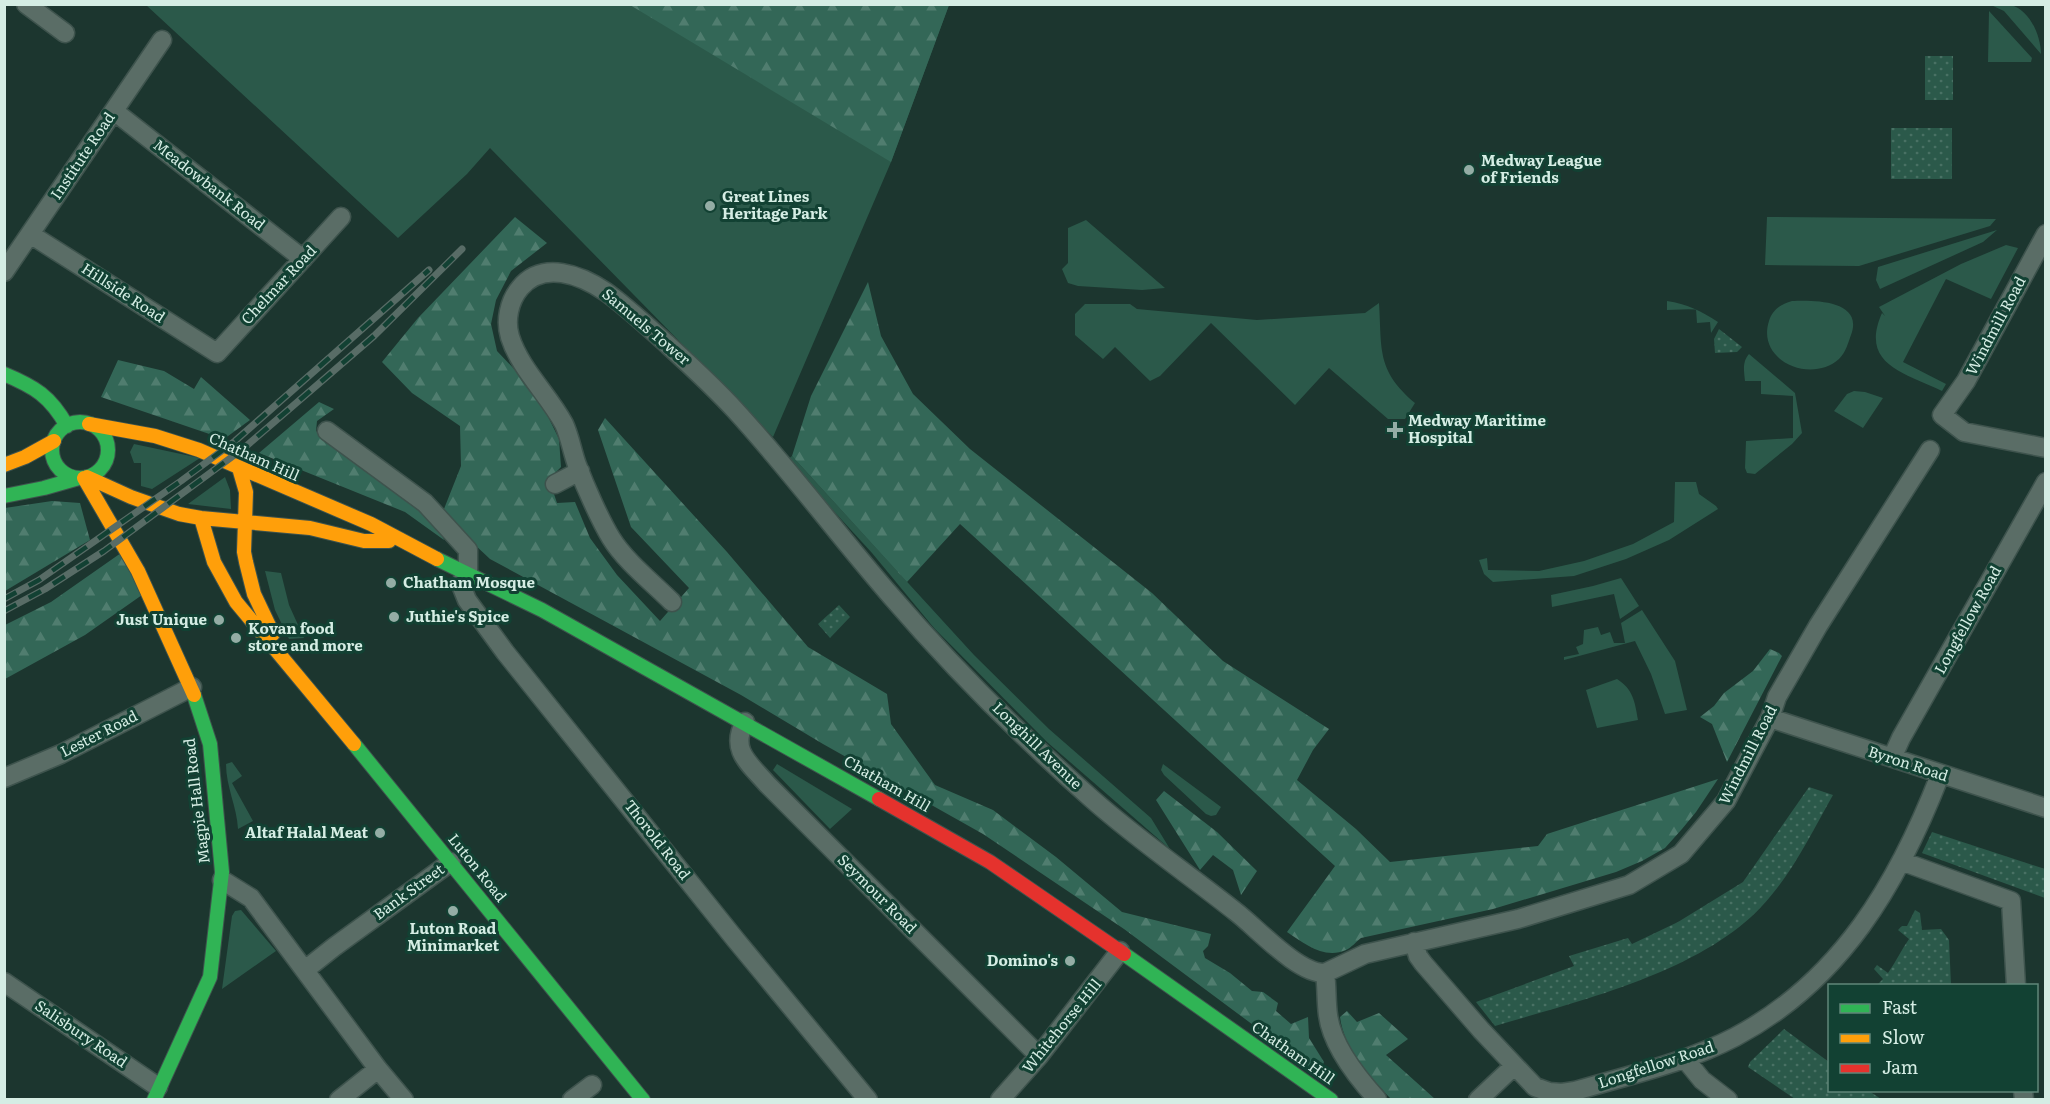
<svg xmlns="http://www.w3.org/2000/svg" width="2050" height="1104" viewBox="0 0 2050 1104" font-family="Literata,serif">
  <defs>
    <pattern id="forest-firs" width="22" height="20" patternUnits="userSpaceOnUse" patternTransform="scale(1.5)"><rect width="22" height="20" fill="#336757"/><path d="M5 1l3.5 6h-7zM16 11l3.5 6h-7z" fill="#507d6f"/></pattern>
    <pattern id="garden-dots" width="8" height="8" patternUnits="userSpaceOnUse" patternTransform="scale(1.5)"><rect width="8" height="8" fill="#2b594a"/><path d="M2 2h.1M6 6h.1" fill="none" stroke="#497164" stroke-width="1.8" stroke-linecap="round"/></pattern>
  </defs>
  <rect width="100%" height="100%" fill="#1c362f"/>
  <!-- grass -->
  <path fill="#2b594a" d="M146,5H949L891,162L773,437L490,148L467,174L398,238Z
    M1991,5C1997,4 2005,3 2010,5C2030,9 2041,37 2041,54L2004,11Z
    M1989,11L2032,58L2031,62H1988Z
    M1767,217L1996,219L1990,226L1859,266L1765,265Z
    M1086,220L1165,288L1142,290L1078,286L1068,283L1062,269L1068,263V228Z
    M1997,230L1983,242L1880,289L1876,280L1878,267Z
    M2006,245L2018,248L1991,299L1946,279L1903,362L1946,384L1942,391C1905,373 1859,365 1882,313L1885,316L1879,307L1961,264Z
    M1667,301C1687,304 1701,311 1718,322L1711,333L1710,322L1697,323L1696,309L1667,310Z
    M1792,301C1814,300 1864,300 1851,335C1848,343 1846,352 1839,359C1811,384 1756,361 1769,321C1772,310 1781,304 1792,301Z
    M1379,303C1382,349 1376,370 1415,403L1405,419H1388L1329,368L1295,405L1211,323L1160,376L1150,381L1115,347L1103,359L1075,335V314L1085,304H1130L1137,309L1257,320L1365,313Z
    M1749,354L1795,393L1802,433L1792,444L1755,474L1747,473L1745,468L1746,441L1793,438V396L1761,394V381H1745C1744,371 1742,362 1749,354Z
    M1854,391L1865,392L1883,398L1863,428L1834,411L1847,394Z
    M134,444L200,458L152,489L141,486V463H134L130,452Z
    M792,456L974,655L1049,729L1151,818L1170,849L1047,742L934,628L872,553L787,460Z
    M225,477L230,490L231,509L188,504Z
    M1675,482H1696L1699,494L1716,506L1718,509L1669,540L1626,559L1574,576L1493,582L1484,574L1479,560L1487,558L1488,570L1539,571L1584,561L1633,544L1674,522Z
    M265,571L281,573L289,605L304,638L289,639L275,610Z
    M1621,578L1639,606L1620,619L1614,594L1552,607L1551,595L1593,586Z
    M1642,610L1675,661L1687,710L1665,714L1651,674L1635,641L1564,660V657L1579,654L1576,647L1583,644L1584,630L1598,627L1601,635L1610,632L1614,643H1625L1621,623Z
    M1617,679C1633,689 1635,702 1638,720L1597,728L1586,690Z
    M232,762L242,776L232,783L253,821L238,829C237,807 226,787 226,764Z
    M777,764L852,809L830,829L773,770Z
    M1163,764L1221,807L1216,815L1211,816L1206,814L1164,775L1161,770Z
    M241,910L276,951L222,989L232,916L235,911Z"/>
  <!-- forest -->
  <path fill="url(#forest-firs)" d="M630,5H949L891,162Z
    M515,217L547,243L511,271L496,300L491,324L497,351L536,392L559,439L561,467L549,479L557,503L575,502L590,538L617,575L660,621L689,588L631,527L598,430L605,418L727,552L808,647L887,694L891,724L935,785L993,810L1056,857L1122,912L1211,934L1208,946L1203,951L1205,958L1230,973L1252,991L1263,992L1278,1003L1276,1011L1291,1024L1308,1017L1309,1038L1324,1062L1319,1074L1124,929L983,834L823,744L741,695L490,559L442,514L461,466L460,426L412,393L382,362L418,318Z
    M868,282L881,336L913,394L970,449L1152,593L1223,661L1329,729L1313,750L1297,780L1356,829L1390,862L1538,846L1547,834L1718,779L1696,812L1682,829L1665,848L1642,861L1616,872L1493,909L1361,938C1357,941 1351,948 1346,950C1324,960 1304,943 1287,932L1335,866L960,524L907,582L792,456L811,396Z
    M118,360L164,371L194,389L201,377L250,420L224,439L101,397Z
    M319,402L334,409L317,421L316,431L437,522L444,540L405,512L259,453Z
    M52,501L80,503L90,540L5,591V508Z
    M121,553L142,595L85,635L5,679V625L51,602Z
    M1770,649L1779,653L1782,656L1727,762L1712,724L1700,717L1714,706L1724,693L1753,671Z
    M1164,791L1217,832L1257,871L1241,895L1233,870L1213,855L1200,870L1156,800Z
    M1347,1011L1357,1022L1379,1013L1408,1039L1386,1055L1435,1099H1391C1370,1076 1344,1050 1340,1017Z"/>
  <!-- garden -->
  <path fill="url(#garden-dots)" d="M1925,56H1953V100H1925Z
    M1891,128H1952V179H1891Z
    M1719,329L1742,347L1737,352L1715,353L1714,339Z
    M839,605L850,617L830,638L818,624Z
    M1809,787L1833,795C1811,834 1792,874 1762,906C1701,972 1579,1001 1495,1026L1476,1002L1574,966L1569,956L1628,938L1632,944L1678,922L1743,882Z
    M1932,832L2045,869V898L1922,853Z
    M1915,910L1920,913L1922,930L1941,929L1949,940L1951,985H1877L1883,979L1874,969L1877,965L1888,973C1896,962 1901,950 1909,939L1898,930L1902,926H1907Z
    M1784,1029L1829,1062L1830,1090L1869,1091L1881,1099H1795L1748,1067L1750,1062Z"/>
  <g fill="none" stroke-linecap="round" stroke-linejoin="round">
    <defs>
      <path id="street" d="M26,4L65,33
        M114,111L303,259
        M30,234L217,353L341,217
        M2046,234L1966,381L1942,415L1964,432L2046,448
        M4,272L162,40
        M327,431L425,503L468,550V574
        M555,484L580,471
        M465,573L461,585L467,600L505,652L735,939L868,1100
        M672,602C653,583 625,561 611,538C600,520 585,486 577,465C572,451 570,437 564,424C548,394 520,369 510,337C505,321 509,301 520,288C543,260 581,275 606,292C628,308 647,326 667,344C691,366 714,387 735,410C790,470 838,535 891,596C953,668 1021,736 1092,799C1137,839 1188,874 1236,912C1257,928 1298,974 1325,973C1327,987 1326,1001 1328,1015C1332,1046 1357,1077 1377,1099
        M1770,718L2046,808
        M745,722C729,750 750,764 767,784L1039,1056
        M1892,758L1901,738L2046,482
        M4,778L61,754L192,687
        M1901,861L2011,901L2016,986
        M222,880L251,898L378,1069L404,1100
        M1414,942L1418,956L1423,963L1481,1030L1535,1087L1549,1092L1562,1093L1575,1091C1629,1075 1685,1063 1735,1037C1841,981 1898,883 1940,775
        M305,970L334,947L451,862
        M1325,973L1365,954L1518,919L1629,885L1681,854L1726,801L1770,718L1777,697L1818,626L1930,450
        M4,982L158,1087
        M1685,1059L1702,1080L1728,1100
        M2023,1090L2024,1100
        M339,1100L378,1069
        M572,1100L592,1085
        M1000,1100L1039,1056L1120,951
        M1478,1100L1514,1066"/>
      <path id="fast" d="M4,374C35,387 50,396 67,426
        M52 450a28 28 0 1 1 56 0a28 28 0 1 1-56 0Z
        M4,496L44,488L79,478
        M437,559L542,610L879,799
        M354,744L643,1100
        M1124,954L1331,1100
        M154,1100L210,977L222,872L210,744L194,695"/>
      <path id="slow" d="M89,424L155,436L199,450L371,524L437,559
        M4,465L25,457L54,441
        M239,468L246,492L244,552L246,562L254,594L273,634
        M87,477L131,497L179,514L201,518L310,528L364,541H389
        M84,478L138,571L194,695
        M201,518L214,562L236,602L354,744"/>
      <path id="jam" d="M879,799L990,862L1124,954"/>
    </defs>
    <!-- street casing -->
    <use href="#street" stroke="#3e534d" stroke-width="21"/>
    <!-- fast casing -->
    <use href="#fast" stroke="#3e534d" stroke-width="16"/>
    <!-- slow casing -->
    <use href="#slow" stroke="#3e534d" stroke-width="16"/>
    <!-- jam casing -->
    <use href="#jam" stroke="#3e534d" stroke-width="16"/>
    <!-- street -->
    <use href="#street" stroke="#5a6d66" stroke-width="18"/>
    <!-- fast -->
    <use href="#fast" stroke="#30b455" stroke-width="14"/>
    <!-- slow -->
    <use href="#slow" stroke="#ff9f0a" stroke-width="14"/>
    <!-- jam -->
    <use href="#jam" stroke="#e5322d" stroke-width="14"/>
    <defs>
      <path id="rail" d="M4,599L39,580L181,481L235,441L429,270
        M4,611L45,589L104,551L244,448L374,336L462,249"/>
    </defs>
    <!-- rail casing -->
    <use href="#rail" stroke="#586c66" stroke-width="7"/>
    <!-- rail -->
    <use href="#rail" stroke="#124133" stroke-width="4.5" stroke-dasharray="14" stroke-linecap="butt"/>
  </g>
  <!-- markers -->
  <g fill="#94ada5" stroke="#124133" stroke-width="2">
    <circle cx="1469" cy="170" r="6"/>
    <circle cx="710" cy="206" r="6"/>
    <path d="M1392 421h6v6h6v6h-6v6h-6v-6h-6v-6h6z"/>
    <circle cx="391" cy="583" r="6"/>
    <circle cx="394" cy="617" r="6"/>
    <circle cx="219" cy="620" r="6"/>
    <circle cx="236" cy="638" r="6"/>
    <circle cx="380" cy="833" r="6"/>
    <circle cx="453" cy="911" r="6"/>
    <circle cx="1070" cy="961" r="6"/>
  </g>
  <g text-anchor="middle" stroke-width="6" stroke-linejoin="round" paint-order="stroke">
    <!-- street labels -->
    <g font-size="15" fill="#d5ede4" stroke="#124133">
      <text transform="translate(83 156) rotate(-56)" y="5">Institute Road</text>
      <text transform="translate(209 185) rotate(38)" y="5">Meadowbank Road</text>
      <text transform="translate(279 285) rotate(-47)" y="5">Chelmar Road</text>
      <text transform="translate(123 293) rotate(33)" y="5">Hillside Road</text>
      <text transform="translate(1996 326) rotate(-62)" y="5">Windmill Road</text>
      <text transform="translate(646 327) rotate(40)" y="5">Samuels Tower</text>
      <text transform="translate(254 457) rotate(24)" y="5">Chatham Hill</text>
      <text transform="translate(1968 620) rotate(-61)" y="5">Longfellow Road</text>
      <text transform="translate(99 734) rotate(-27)" y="5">Lester Road</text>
      <text transform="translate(1037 746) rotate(44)" y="5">Longhill Avenue</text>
      <text transform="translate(1748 755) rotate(-63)" y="5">Windmill Road</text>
      <text transform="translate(1908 764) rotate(18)" y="5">Byron Road</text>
      <text transform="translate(887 784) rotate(30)" y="5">Chatham Hill</text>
      <text transform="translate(197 801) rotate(-97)" y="5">Magpie Hall Road</text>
      <text transform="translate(657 840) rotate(52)" y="5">Thorold Road</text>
      <text transform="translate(477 868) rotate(51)" y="5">Luton Road</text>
      <text transform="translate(409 892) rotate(-36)" y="5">Bank Street</text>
      <text transform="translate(877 894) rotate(45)" y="5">Seymour Road</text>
      <text transform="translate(1062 1026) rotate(-51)" y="5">Whitehorse Hill</text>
      <text transform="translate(81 1034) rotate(34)" y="5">Salisbury Road</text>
      <text transform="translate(1293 1053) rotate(35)" y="5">Chatham Hill</text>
      <text transform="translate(1656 1065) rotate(-18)" y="5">Longfellow Road</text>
    </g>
    <!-- poi labels -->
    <g font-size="15" font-weight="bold" fill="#d5ede4" stroke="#124133" text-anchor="start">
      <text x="1481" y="166">Medway League<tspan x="1481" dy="17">of Friends</tspan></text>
      <text x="722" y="202">Great Lines<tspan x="722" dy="17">Heritage Park</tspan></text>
      <text x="1408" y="426">Medway Maritime<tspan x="1408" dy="17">Hospital</tspan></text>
      <text x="403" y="588">Chatham Mosque</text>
      <text x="406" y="622">Juthie's Spice</text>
      <text x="207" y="625" text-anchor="end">Just Unique</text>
      <text x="248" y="634">Kovan food<tspan x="248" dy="17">store and more</tspan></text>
      <text x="368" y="838" text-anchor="end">Altaf Halal Meat</text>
      <text x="453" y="934" text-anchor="middle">Luton Road<tspan x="453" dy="17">Minimarket</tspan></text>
      <text x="1058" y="966" text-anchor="end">Domino's</text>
    </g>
  </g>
  <!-- border -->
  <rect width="2050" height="1104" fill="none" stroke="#d5ede4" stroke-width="12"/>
  <!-- legend -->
  <rect x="1828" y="984" width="210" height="108" fill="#124133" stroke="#60867a" stroke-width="1.5"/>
  <rect x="1840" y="1004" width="30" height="9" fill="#30b455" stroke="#60867a" stroke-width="1.5"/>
  <text x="1882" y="1014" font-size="18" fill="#d5ede4">Fast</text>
  <rect x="1840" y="1034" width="30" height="9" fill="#ff9f0a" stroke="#60867a" stroke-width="1.5"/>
  <text x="1882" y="1044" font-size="18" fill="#d5ede4">Slow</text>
  <rect x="1840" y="1064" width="30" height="9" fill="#e5322d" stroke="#60867a" stroke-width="1.5"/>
  <text x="1882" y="1074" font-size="18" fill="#d5ede4">Jam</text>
</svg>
